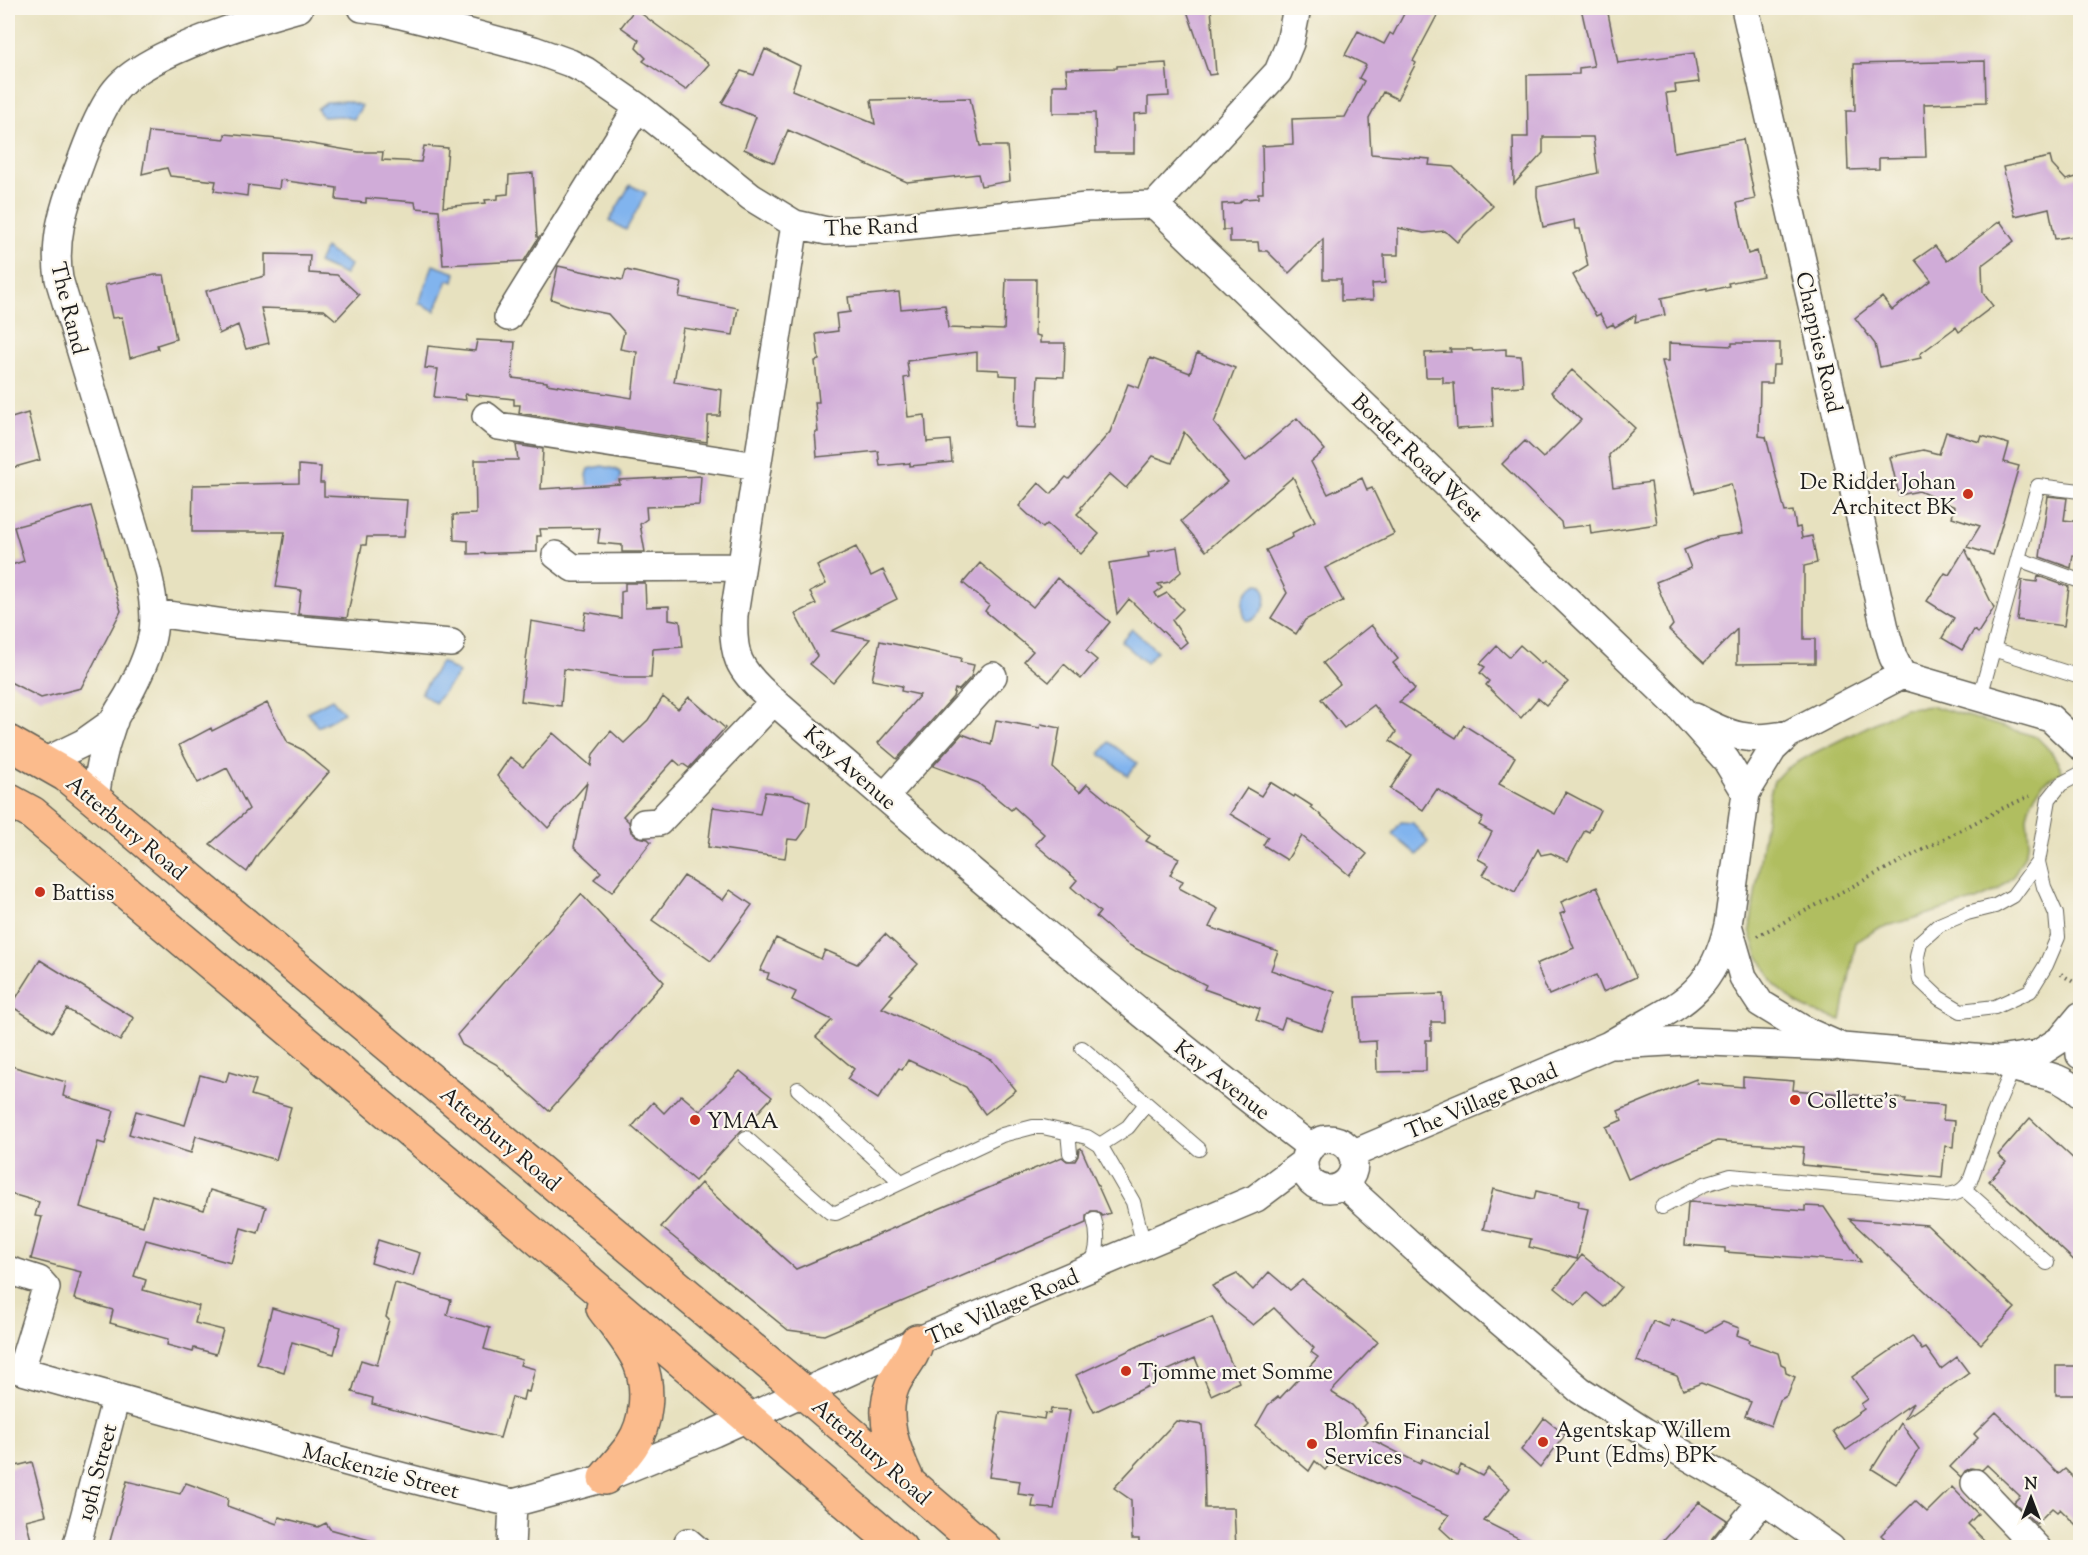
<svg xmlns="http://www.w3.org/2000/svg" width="2088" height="1555" viewBox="0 0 2088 1555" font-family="'Sorts Mill Goudy',serif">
  <rect width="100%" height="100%" fill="#fbf7ec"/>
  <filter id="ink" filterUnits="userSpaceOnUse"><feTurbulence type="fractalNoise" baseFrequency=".0167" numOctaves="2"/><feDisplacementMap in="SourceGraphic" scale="12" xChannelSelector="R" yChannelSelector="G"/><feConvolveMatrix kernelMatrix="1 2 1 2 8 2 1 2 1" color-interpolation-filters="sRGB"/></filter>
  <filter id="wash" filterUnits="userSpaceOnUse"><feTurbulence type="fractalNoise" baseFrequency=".008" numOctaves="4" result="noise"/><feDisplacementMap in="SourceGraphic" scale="24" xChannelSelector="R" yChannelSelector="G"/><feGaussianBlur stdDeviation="1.35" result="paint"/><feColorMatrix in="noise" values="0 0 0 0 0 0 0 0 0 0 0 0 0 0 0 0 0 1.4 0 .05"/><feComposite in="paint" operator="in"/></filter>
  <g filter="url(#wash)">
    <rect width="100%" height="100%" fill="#e7e1bf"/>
    <!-- green -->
    <path fill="#b0be60" stroke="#666d3e" stroke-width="1.5" d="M1933,706L2037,737L2052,753L2063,771L2043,783L2030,803L2027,817L2029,841L2024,856L2014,875L1998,890L1976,900L1877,929L1856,942L1841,1020L1813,1012L1797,1004L1775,985L1757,953L1750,930L1769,797L1774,781L1784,770L1812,754L1905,708Z"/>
    <!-- water -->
    <path fill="#81b4ee" stroke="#4e6885" stroke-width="1.5" d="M347,101L362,106L354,119L340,116L323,117L317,109L326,102Z
      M630,185L646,193L626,230L609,221Z
      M325,248L350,265L345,275L318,263Z
      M433,265L456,273L454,282L448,280L435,311L419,303Z
      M602,466L615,469L620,472L621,477L617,486L588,487L586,475L588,469Z
      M1258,584L1262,585C1270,600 1265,613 1250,621L1246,620C1239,605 1243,590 1258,584Z
      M1132,629L1157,651L1146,663L1121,641Z
      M441,662L459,673L435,703L421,693Z
      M332,699L344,713L318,727L307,712Z
      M1109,742L1137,763L1128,776L1100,754Z
      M1401,822L1413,823L1428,842L1417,855L1392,834Z"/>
    <g id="blocks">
      <!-- building -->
      <path fill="#d0acd8" d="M1186,8H1211L1216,74L1209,75Z
        M1407,8H1441L1413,61L1416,63L1397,99L1383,92L1369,118L1371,154L1430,159L1429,165L1453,167L1493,206L1457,242L1445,231L1424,233L1398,228V255H1384L1385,283L1372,284L1373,300L1341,301V279H1323V239L1289,273L1267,251H1259L1258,242H1230V230H1223L1222,204L1239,203L1243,199L1258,198V193H1263L1262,146L1293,144L1292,119L1345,117L1364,81L1359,78L1366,65L1345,55L1358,31L1384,44L1390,33L1393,35Z
        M1581,8H1607L1618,63L1694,53L1699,82L1675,85L1676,92L1666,93L1674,152L1743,139L1755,199L1737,203L1748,254L1757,251L1763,276L1728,283L1729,286L1707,291V288L1661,298L1665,315L1635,322L1636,315L1615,327L1613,324L1607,327L1600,314L1596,316L1573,275L1588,266L1580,229H1575L1574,220L1543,227L1537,196V187L1598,173L1593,137H1543V153L1514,184L1513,137H1528L1527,75L1579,74V68L1594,66Z
        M635,9L709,64L686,90L643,61L646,58L636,48L639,40L621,27Z
        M765,49L800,66L792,90L875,124L871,100L970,98L980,146H1007L1010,181L981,186L978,174L907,182L788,130L774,163L744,149L756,117L722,103L741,71L754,75Z
        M1985,61L1986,102L1924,104L1926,157L1879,158V169L1848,170L1846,111H1855L1854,64Z
        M1166,63L1169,96L1148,97V113L1134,114V153H1096L1095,113H1053V85H1068L1066,69L1117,68V66Z
        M149,132L225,139V134L288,140L359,152H383L382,160L421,162L424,146L448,148L443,207L486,203L485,200L498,199V195L508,194L509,175L533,173L537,237H539L524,261L443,265L439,210L416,208L415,202L366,198V203L336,200L337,188L280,180L279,189L248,185L247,196L214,191L216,181L170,176L167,168L142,174Z
        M2050,157L2052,165L2066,180L2080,176V235L2055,239L2049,208L2015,216L2003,167Z
        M2000,221L2014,241L1982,265L1983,293L1993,306L1959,332L1956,327L1920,354L1921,358L1880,367L1875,344L1855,318L1882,297L1892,310L1931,280L1915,260L1935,246L1947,261Z
        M265,254L310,255L309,273L337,275L359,295L336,320L324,310L261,308L269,343L246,349L238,325L219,334L206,291L265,276Z
        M558,266L623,280L626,270L682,283L679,297L738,308L733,335L683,328L674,382L722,390L720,416H708L707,442L519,413L520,405H514V399L465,394L466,400L434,397L438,369L425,368L428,346L475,351L477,340L515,342L512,378L547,382V384L632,398L637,352L620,349L624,332L608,314L573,307L551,299Z
        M155,275H164L176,339L157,345L158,349L130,358L122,317L112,318L105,285Z
        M1006,279H1036L1035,335L1040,336V343H1065L1064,377L1038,376L1036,428L1016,427L1017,376L999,375V370L977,369V352L907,361L909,377L904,378L908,417L925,415L927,442L950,440L952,462L910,466V463L880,466L878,451L817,457L815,432H818L815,402H819L815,361L819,360L816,334L838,331L836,314L850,312L848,297L899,292L901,309L945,305L948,328L1004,330Z
        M1669,343L1732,346V343H1780V365H1773L1772,383H1760L1759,436L1766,437L1785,512L1793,511L1796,528L1800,527L1802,538L1812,536L1817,563L1804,566V639H1815V663L1737,664V629L1704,663L1669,630L1673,625L1656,582L1691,568L1684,550L1717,537L1743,533L1731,484L1695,493L1662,361H1669Z
        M1450,349H1472L1473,351L1506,349V355L1521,356L1523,386L1491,388L1493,427L1457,429L1454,383H1443V377H1426L1425,353L1451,352Z
        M1197,353L1235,368L1214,423L1246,461L1297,418L1325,450L1311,462L1328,494L1362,478L1367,490L1372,488L1394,534L1325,568L1343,601L1305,620L1296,634L1271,618L1287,593L1266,550L1293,537L1292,533L1315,521L1293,477L1206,551L1181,521L1227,482L1184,432L1172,463L1153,456L1126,488L1110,474L1081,507L1082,509L1077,514L1099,534L1081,554L1047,524L1043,528L1019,506L1039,483L1051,494L1066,477L1069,479L1110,432L1128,384L1139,388L1150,358L1190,373Z
        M1572,370L1635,428L1609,455L1613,487L1651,482L1657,524L1591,534L1590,525L1562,528L1561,522L1502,464L1525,441L1543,458L1581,420L1551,392Z
        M28,413L40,460L8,469V419Z
        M1946,432L1980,442L1982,436L2009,444L2004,462L2019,466L1993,555L1967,547L1980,526L1952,517L1955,507L1919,491L1899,495L1890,457L1923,450L1939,454Z
        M516,445L543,449L541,489L620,484L619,480L701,476L699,505L646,507L647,519L640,524L645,552H622V545L598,543L600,528L540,529L541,536H537V552L468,554V541L454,540L453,515L476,514L475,460H518Z
        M299,465L321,467L320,483H324V496L407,500L404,537H367L366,545H362L347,618L298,614L301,590L276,587L285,532H192L193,485L299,483Z
        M2048,496L2067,498L2064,520L2080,522V556L2073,555L2071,568L2040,557Z
        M91,506L121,611L81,688L41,698L8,681V566L24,561L14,527Z
        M856,547L871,576L883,570L897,599L832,631L870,639L833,683L810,664L817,656L795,614L816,604L810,592L826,584L817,566Z
        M1177,547L1181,572L1169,582L1158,584L1162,588L1155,593L1158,598L1167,593L1183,609L1172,620L1187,642L1180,648L1129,599L1117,614L1109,563L1149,557L1148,552Z
        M1965,549L1994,608L1978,633L1974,630L1962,650L1942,638L1954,618L1927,601L1945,573L1949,575Z
        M980,563L1033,607L1057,578L1110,622L1086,651L1097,660L1081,679L1064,664L1049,682L1024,661L1033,651L985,611L989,605L963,583Z
        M2038,576L2069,587L2064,626L2017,620L2022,580L2037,582Z
        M625,583H645L646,607L669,606V619L680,621L683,647L653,649L651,678H626L564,669L561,706L521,701L531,621L583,630L586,612L621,618V592L625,591Z
        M1371,625L1398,659L1393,663L1415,689L1399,702L1456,738L1464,725L1515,757L1499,784L1555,814L1566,792L1600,810L1589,832L1585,830L1568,861L1551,853L1541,855L1538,849L1515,892L1483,875L1489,865L1478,859L1492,832L1479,825L1483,818L1437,789L1423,810L1390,789L1412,755L1390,741L1396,732L1374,705L1344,728L1321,699L1340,684L1323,663Z
        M880,641L961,658L960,662L974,665L971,677L959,690L955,689L953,697L897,759L878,743L920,695L901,691L902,686L872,680Z
        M1520,645L1541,664L1544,661L1568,682L1546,705L1538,698L1521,718L1486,685L1489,681L1480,673L1485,667L1480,664L1497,646L1509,657Z
        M663,697L678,709L689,697L725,728L689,768L683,764L681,766L674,760L623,816L629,822L631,832L638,837L648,839L651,842L612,892L594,879L601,872L574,847L587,783L548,828L497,776L510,757L523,767L553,733L591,766L593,754L611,731L624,743L648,720Z
        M267,703L288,743L301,749L329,772L258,854L247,872L210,844L249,809L227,768L198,783L179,745L211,728L212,731Z
        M996,720L1040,728L1041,724L1060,728L1053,768L1080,792L1087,784L1150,836L1146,841L1179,858L1170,875L1183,881L1179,888L1218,909L1209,927L1278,951L1271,970L1335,992L1322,1031L1285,1018L1281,1029L1256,1020L1260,1009L1204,989L1206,985L1127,944L1096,917L1100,912L1071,887L1077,880L1035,844L1044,834L1014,807L1011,810L978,783L933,766L962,734L991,745Z
        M1270,782L1294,797L1295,795L1312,806L1311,807L1367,854L1349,875L1302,836L1287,860L1263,845L1268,837L1230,814L1247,788L1261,796Z
        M765,792L793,795L810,802L806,829L798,840L788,839L785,858L708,847L713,807L760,814Z
        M684,876L723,900L730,890L752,905L711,961L652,920Z
        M1597,887L1636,977L1603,992L1596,975L1549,995L1536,964L1574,948L1560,914L1565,912L1561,902Z
        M581,894L664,982L549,1111L496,1064L462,1045L457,1035Z
        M885,934L918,964L890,994L893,995L882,1008L992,1060L1016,1090L985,1114L966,1087L908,1060L902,1070L899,1068L878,1099L847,1079L854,1069L816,1037L832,1020L792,1000L796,992L767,979L769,973L760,971L776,938L821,959L825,950L857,964Z
        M40,960L134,1018L120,1041L67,1009L52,1032L11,1006Z
        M1443,994L1444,1022H1431V1040H1426V1071L1377,1072L1376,1041L1358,1042L1356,997Z
        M8,1065L66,1082L63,1096L114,1111L105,1144L98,1142L80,1207L143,1226L152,1195L204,1210L210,1190L266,1207L258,1233L241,1228L231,1263L146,1240L134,1276L146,1280L143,1290L199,1306L195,1323L223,1330L216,1354L194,1348L193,1352L167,1345L168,1339L110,1323L113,1310L74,1299L81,1272L31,1259L42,1217L35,1216L39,1202L8,1193Z
        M740,1071L772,1097L695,1181L632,1127L653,1102L664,1113L681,1095L700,1111Z
        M229,1072L256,1080L251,1095L291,1107L276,1160L196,1136L191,1153L129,1134L136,1111L185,1125L200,1075L226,1082Z
        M1743,1077L1794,1081L1793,1090L1906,1099L1905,1102L1944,1105L1943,1120L1955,1121L1953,1147L1945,1146L1942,1178L1802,1165L1804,1147L1717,1141L1628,1179L1606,1127L1622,1120L1618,1111L1696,1079L1697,1083L1743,1087Z
        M2030,1118L2080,1165V1266L1989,1181L2006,1162L1998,1155Z
        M1081,1148L1110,1213L1102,1216L1097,1211H1091L1086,1216V1223L824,1335L788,1330L661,1227L701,1183L796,1269L1062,1157L1067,1161H1075L1078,1156L1079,1149Z
        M1493,1189L1534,1199L1536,1191L1579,1201L1578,1207L1588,1209L1577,1259L1529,1247L1531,1239L1483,1229Z
        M1690,1202L1805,1211V1206L1824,1207L1861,1262L1725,1252V1248L1685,1245L1688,1203Z
        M1849,1219L1927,1225L2015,1308L1981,1344Z
        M378,1240L420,1253L413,1276L371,1263Z
        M1582,1255L1621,1287L1604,1307L1587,1293L1576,1305L1555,1288Z
        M1269,1272L1290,1290L1302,1280L1378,1342L1331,1392L1352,1405L1367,1422L1357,1432L1420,1464L1422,1459L1457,1475L1461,1465L1482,1476L1488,1468L1510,1488L1484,1521L1538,1548H1462L1440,1528L1449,1515L1331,1463L1325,1470L1315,1461L1309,1471L1256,1426L1268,1405L1278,1397L1280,1398L1318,1357L1311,1352L1314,1348L1274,1308L1253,1325L1227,1304L1212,1286L1237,1274L1253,1290Z
        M395,1283L451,1300L447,1315L490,1328L484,1349L522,1360L520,1365L535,1369L529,1392L525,1391L523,1400L512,1397L500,1438L372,1404L373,1398L352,1392L361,1360L377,1365L389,1320L386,1317Z
        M272,1308L341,1327L334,1354L292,1342L284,1372L257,1364Z
        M1212,1317L1239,1382L1211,1395L1195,1358L1153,1377L1155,1383L1094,1412L1076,1375L1162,1335L1163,1337Z
        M1672,1319L1706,1332L1723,1322L1739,1328L1737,1335L1750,1340L1749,1343L1778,1353L1781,1364L1785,1366L1786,1373L1795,1377L1788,1395L1780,1400L1771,1426L1745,1416L1751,1402L1701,1383L1683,1390L1677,1376L1637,1361L1653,1321L1669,1327Z
        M1912,1336L1922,1350L1926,1348L1941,1369L1957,1357L1969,1373L1904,1419L1913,1403L1846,1450L1833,1431L1864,1409L1861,1404L1868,1399L1852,1377Z
        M2056,1366H2080V1395H2056Z
        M1051,1409L1070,1410L1054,1509L1032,1507L1034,1496L1018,1494L1020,1481L989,1477L1000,1412L1044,1419L1045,1413L1050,1414Z
        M1996,1412L2059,1474L2065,1469L2080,1484V1529L2060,1509L2057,1512L2052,1508L2036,1524L2014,1502L2020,1496L1987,1465L1982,1470L1971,1468L1965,1471L1961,1477L1950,1467L1978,1438L1974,1434Z
        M1544,1418L1565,1435L1540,1468L1521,1450Z
        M1176,1421L1202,1425L1204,1454L1205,1508H1234L1236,1548H1139V1539H1132L1131,1500L1114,1488Z
        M1901,1423L1919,1449L1896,1484L1872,1469Z
        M32,1462L46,1515L26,1520L33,1548H8V1468Z
        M127,1481L180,1494L186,1483L228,1498L227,1506L277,1524L279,1517L318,1527L326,1523L330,1529L373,1541L372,1548H108Z
        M1952,1487L1978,1514L1968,1524L1992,1548H1894L1881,1535L1915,1501L1927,1512Z
        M1699,1502L1727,1520L1712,1538L1709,1548H1657Z"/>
    </g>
  </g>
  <g filter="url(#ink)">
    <use href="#blocks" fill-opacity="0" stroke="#636155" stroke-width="1.5"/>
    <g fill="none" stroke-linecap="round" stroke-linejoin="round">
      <defs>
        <path id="service" d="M2018,559L2080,581
          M1993,649L2080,677
          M1980,697L2038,486L2080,491
          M2038,862L2044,887L2056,914L2058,937L2046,965L2030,991L1995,1007L1961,1011L1939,998L1920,980L1917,957L1920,942L1939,925L1967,913L1995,906L2013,896L2038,862L2049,799L2061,784L2080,774
          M1082,1048L1199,1149
          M798,1089L901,1182
          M1068,1132L1070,1153
          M746,1138L824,1207L830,1212L836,1213L1002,1135L1033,1127H1043L1087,1137L1100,1145L1133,1202L1144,1246
          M1100,1145L1128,1127L1146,1104
          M1964,1189L2047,1263
          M1662,1207L1705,1184L1731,1176L1946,1195C1958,1194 1963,1191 1970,1181L1994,1113L2013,1068
          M1090,1266C1099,1251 1099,1236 1094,1219"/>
        <path id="minor" d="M362,8L385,11L441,25L534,50L570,63L586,71L638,107L751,197L795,224L827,231L876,229L1086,207L1155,205L1278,72L1290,43L1297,8
          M1745,8L1886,633L1893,657L1902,675
          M1155,205L1681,709L1726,760L1746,793
          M795,224L734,615C732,655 738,669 768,696C834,754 901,811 968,868C1081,963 1193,1058 1311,1147
          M508,317L638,107
          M486,416L498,426L757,466
          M556,555L573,568L741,567
          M155,613L232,624L451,643
          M1695,717C1730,736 1749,743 1789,734
          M2080,746L2050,718L1902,675L1789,734L1773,749L1746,793L1728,925L1743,977L1760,1003L1806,1031L1842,1047L1998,1060L2038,1054L2061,1039L2080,1016
          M44,762L83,743L114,721
          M885,796L993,676
          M95,799C98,773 104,747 113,722C117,711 126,701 131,690C155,644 160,621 147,570L59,279C53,241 63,208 77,172C86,147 101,105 119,86C152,51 252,21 299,8
          M644,823L659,822L774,701
          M2080,1018L2079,1041L2080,1055
          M1615,1045L1685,1041L1832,1047
          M2005,1064C2033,1078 2053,1068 2080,1094
          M1304 1164a25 25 0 1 1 50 0a25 25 0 1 1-50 0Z
          M1352,1154L1609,1045C1669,1007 1710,1004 1728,925
          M1344,1184L1422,1255L1580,1390L1644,1431L1763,1500L1831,1548
          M8,1270L39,1280L46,1288L21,1370
          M8,1367L358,1465L454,1490L513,1503L605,1478L714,1433L917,1341L1256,1198L1304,1162
          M1975,1483L2037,1548
          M688,1542L695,1548
          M76,1548L116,1397
          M511,1548L513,1503
          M1724,1548L1763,1500"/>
        <path id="primary" d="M8,742L66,775L803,1392L984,1548
          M8,800L32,813L554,1252L900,1548
          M603,1308C615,1324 633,1346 640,1363C650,1388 647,1423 632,1445C624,1457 614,1467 605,1478
          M907,1479C894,1451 880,1416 893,1385C900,1369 913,1358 917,1341"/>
      </defs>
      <!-- service casing -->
      <use href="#service" stroke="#636155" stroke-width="16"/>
      <!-- minor casing -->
      <use href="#minor" stroke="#636155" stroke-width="30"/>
      <!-- primary casing -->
      <use href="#primary" stroke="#636155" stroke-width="36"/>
      <!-- path -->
      <path stroke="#636155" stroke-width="4" stroke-dasharray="1.5 4.5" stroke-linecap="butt" d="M1757,936L2001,809L2030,796
        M2061,974L2078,985"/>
      <!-- service -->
      <use href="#service" stroke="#fff" stroke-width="14"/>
      <!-- minor -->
      <use href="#minor" stroke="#fff" stroke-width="27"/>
      <!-- primary -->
      <use href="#primary" stroke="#fbbb8c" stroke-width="33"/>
    </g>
  </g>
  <!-- markers -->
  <g fill="#c8321e" stroke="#fbf7ec" stroke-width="2">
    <circle cx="1968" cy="494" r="6"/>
    <circle cx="40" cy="892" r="6"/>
    <circle cx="1795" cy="1100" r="6"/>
    <circle cx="695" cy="1120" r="6"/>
    <circle cx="1126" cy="1371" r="6"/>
    <circle cx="1543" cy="1442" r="6"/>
    <circle cx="1312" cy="1444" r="6"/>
  </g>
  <g text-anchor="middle" stroke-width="4.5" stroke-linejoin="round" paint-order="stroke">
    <!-- street labels -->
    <g font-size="22" fill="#1c1c1c" stroke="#fbf7ec">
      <text transform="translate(871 226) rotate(-2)" y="8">The Rand</text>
      <text transform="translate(70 308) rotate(76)" y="8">The Rand</text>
      <text transform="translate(1820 342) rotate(77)" y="8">Chappies Road</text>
      <text transform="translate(1418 457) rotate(44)" y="8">Border Road West</text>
      <text transform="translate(851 767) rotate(41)" y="8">Kay Avenue</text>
      <text transform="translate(127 827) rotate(40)" y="8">Atterbury Road</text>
      <text transform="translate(1223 1079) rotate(38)" y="8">Kay Avenue</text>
      <text transform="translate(1481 1100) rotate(-23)" y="8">The Village Road</text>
      <text transform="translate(501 1138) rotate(40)" y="8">Atterbury Road</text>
      <text transform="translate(1002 1306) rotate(-23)" y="8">The Village Road</text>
      <text transform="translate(872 1451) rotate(41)" y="8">Atterbury Road</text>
      <text transform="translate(381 1470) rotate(15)" y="8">Mackenzie Street</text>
      <text transform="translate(96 1472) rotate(-75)" y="8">19th Street</text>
    </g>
    <!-- poi labels -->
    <g font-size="22" fill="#1c1c1c" stroke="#fbf7ec" text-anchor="start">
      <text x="1956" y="489" text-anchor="end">De Ridder Johan<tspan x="1956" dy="25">Architect BK</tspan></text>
      <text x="52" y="900">Battiss</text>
      <text x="1807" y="1108">Collette's</text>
      <text x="707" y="1128">YMAA</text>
      <text x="1138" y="1379">Tjomme met Somme</text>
      <text x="1555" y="1437">Agentskap Willem<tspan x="1555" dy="25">Punt (Edms) BPK</tspan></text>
      <text x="1324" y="1439">Blomfin Financial<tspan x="1324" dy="25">Services</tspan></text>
    </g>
  </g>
  <!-- margin -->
  <rect width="2088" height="1555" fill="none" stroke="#fbf7ec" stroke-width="30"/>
  <!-- north arrow -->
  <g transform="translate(2031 1498)" stroke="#fbf7ec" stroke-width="4.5" paint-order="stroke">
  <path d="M0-4.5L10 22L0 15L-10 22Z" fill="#1c1c1c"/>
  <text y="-9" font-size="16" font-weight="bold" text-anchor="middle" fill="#1c1c1c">N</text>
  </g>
</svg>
